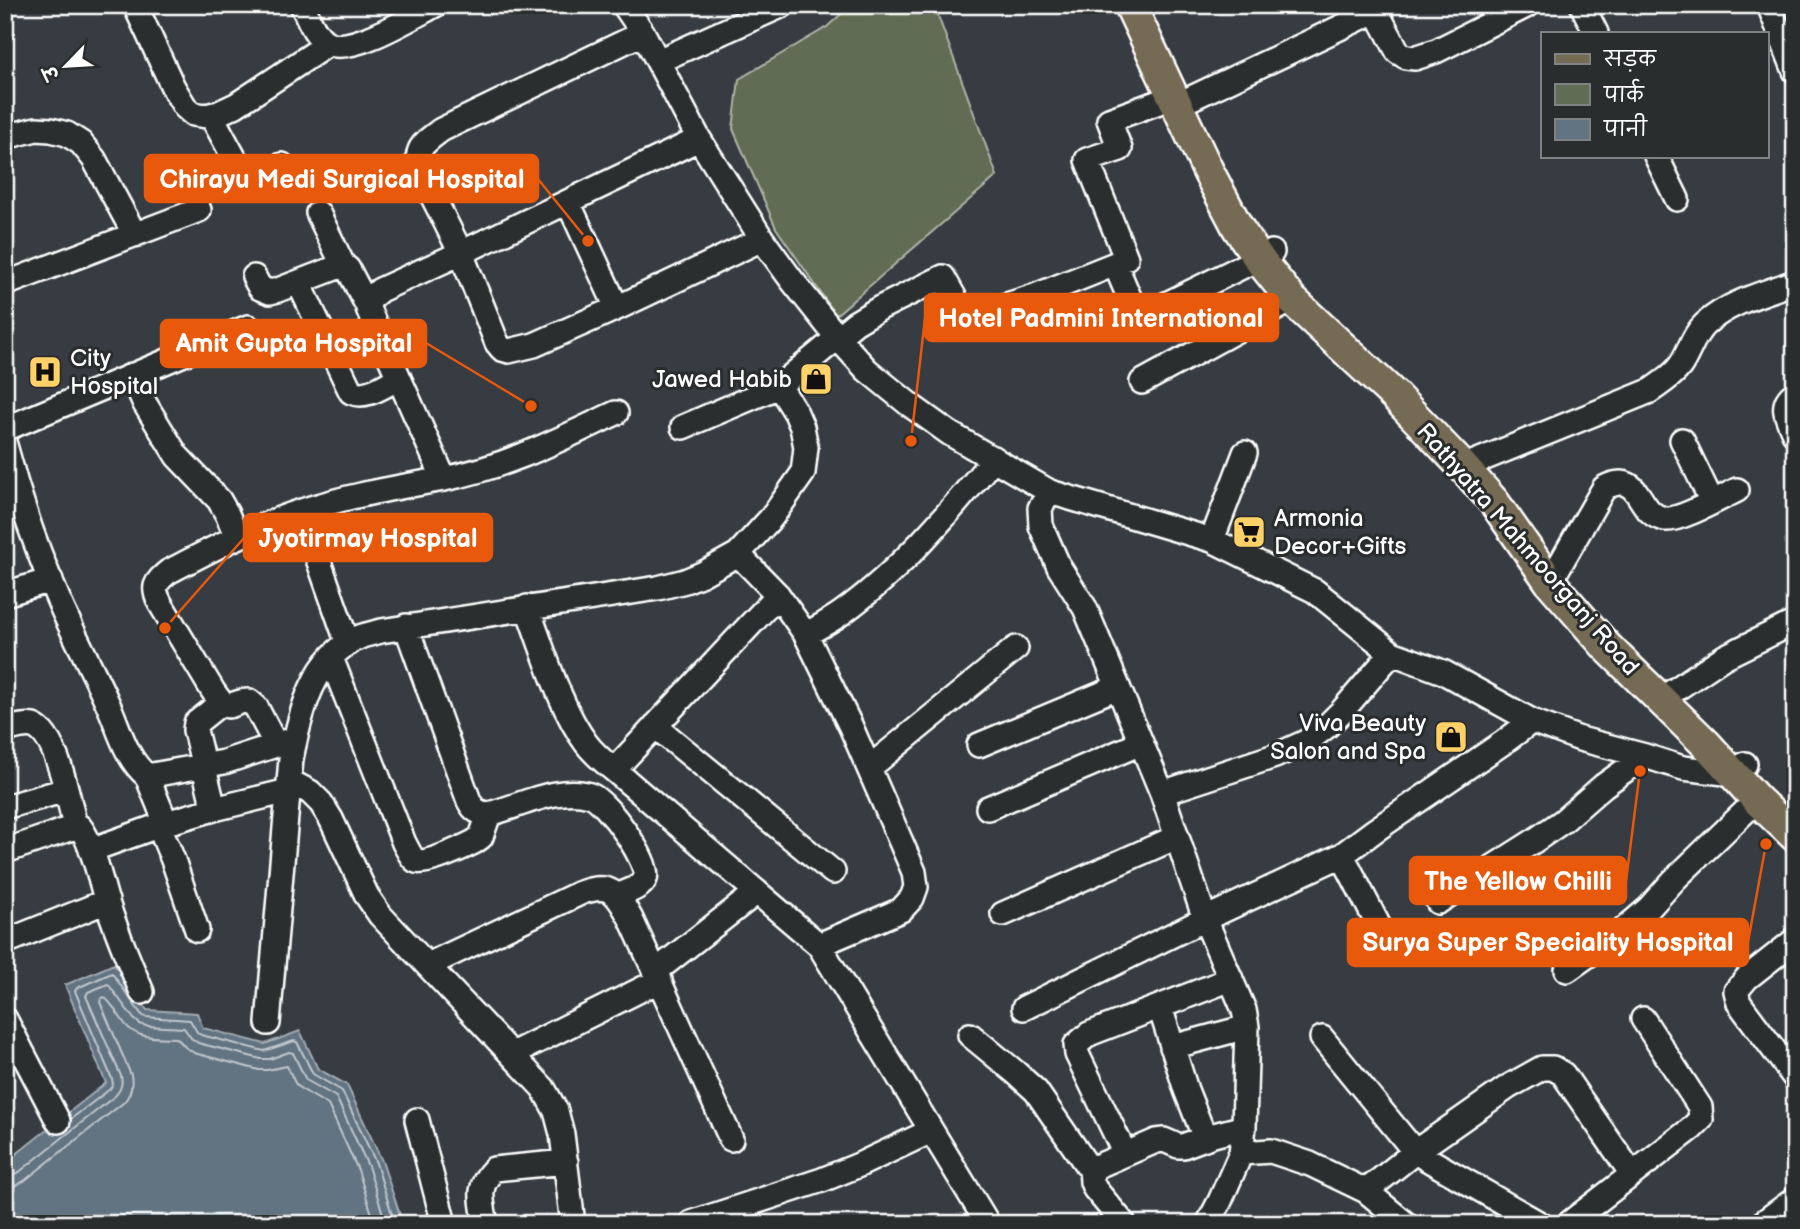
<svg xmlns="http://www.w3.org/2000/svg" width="1800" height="1229" viewBox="0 0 1800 1229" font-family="'Balsamiq Sans','Playpen Sans Deva',sans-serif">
  <rect width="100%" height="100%" fill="#373c42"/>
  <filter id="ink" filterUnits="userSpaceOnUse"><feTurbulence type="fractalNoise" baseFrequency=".0143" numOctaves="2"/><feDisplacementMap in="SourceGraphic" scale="14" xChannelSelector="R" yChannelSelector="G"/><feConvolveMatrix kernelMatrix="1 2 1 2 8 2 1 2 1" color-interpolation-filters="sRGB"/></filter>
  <g filter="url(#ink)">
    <!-- green -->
    <path fill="#606c53" stroke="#b0b6a9" stroke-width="2" d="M851,5H934L997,176L836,315L776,228L733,129L739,79L827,27Z"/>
    <!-- water -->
    <path fill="#627381" stroke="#a1abb3" stroke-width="2" d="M114,964L147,1010L197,1013L203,1028L265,1044L300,1031L318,1069L347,1085L382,1161L403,1224H5V1163L106,1083L65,985Z"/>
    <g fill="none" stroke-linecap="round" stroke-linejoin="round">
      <!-- shore -->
      <path stroke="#c0c7cd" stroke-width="2" d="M71,1119L110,1089L113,1084L112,1079L75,991L77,988L112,973L141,1014L145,1017L190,1020L197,1032L201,1035L264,1051L294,1041L297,1042L313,1074L342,1091L376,1163L395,1224
        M5,1177L12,1176L18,1173L115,1096C121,1090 123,1084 121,1076L86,996L88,992L108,984L134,1019L140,1024L146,1026L184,1028L191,1038L198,1043L261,1059H270L289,1052L293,1053L306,1080L336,1097L368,1166L386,1224
        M5,1187L15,1186L24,1181L123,1103C131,1095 133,1086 131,1075L100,1002L101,999L104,997C113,1004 118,1015 125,1024C137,1040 159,1037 177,1038L185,1047L194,1053L259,1070H267L287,1066L295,1083L301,1089L328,1105L358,1170L375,1224"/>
      <defs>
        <path id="minor" d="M135,5L173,87L185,107L193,114L206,116L219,113L236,105L328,44
          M302,5C309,18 315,39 330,44C354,53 412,17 435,5
          M624,5L643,33L699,139L762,239L791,279L837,337L867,370L910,405L949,433L1050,492L1212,540L1315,591L1392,653L1443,672L1532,721L1580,739L1645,756L1683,768L1733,774L1745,764
          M1373,5L1398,52L1406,57L1415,58L1436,51L1528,5
          M1582,5L1596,33
          M1769,5L1795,71
          M643,33L441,130C424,143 414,148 420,171L461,253L497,343L502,349L509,351L534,345L617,308L762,239
          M658,61L783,5
          M1177,105L1375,11
          M211,115L243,174C256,180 270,170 282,165
          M5,137L36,129L51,130L67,134L81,143L94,159L135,235
          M1656,156L1677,199
          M568,202L617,308
          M318,213L343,265
          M1115,264L1138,318L1272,252
          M254,277L260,288L270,292L278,290L343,265L348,269L367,305
          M299,283L351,392C367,399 384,385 399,378
          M5,284L199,210
          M132,375L145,404L177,456L219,500L227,514L237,537
          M1142,382L1292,300
          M1795,393C1778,405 1788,419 1795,435
          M683,427L779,386L855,323L880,308L943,277L966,318L1035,296L1115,264L1126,258L1087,160L1120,149L1109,120L1173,97
          M5,429L248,327
          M1682,440L1712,502
          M5,445C19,498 37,551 59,601C74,636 92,668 107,702C119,727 125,758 147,776L224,762L288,741
          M1463,467L1650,391C1661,383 1672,377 1680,366C1689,353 1693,335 1705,324C1729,302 1765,293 1795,282
          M444,479C509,466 558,440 616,413
          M1050,492L1040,508L1041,526L1059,567L1085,608L1118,687L1162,793L1205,919L1244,1010L1247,1027L1244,1127L1241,1153L1220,1201L1208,1224
          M301,511L348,644
          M1212,540L1245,453
          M738,554L778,595
          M1550,582L1604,488C1643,468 1635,515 1665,519C1680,521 1722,497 1737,490
          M5,594L51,580
          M527,607C543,649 560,708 586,743C594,754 604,762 614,770
          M406,626L469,801C474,811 479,813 489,814C520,806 559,785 590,795C606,800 652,864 645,879C641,888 626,892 617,896
          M806,635L851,727L914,872L916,887L912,898L901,910L819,945
          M331,658L404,843C407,848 411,858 416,861C425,866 464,847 474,842L481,837L489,814
          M1660,700L1724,657L1795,622
          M655,726L833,872
          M5,730C14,728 24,724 33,726C57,734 70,804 75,827
          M276,745L256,707L249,701C227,701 231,717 213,691L160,603C152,587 155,583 168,572C210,550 252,528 296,513C345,496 395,488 444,479L369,311L367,305L373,296L380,290L461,253L699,139
          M979,745L1118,687
          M869,768L1016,648
          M147,776L166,823
          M289,781L310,792L321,803L331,819L367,896L380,915L543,1088L556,1111L562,1134L573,1224
          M1162,793L1275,756L1306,742L1327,726L1343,710L1392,653
          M5,807L66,790
          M988,808L1141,743
          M214,809L195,730L196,723L221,703
          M159,826L173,860L197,930
          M91,850L166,823L214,809L288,791
          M5,851L75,827H80C92,842 100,879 106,899C116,931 129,962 142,992
          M1342,855L1386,940
          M1438,902L1534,841L1563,821L1603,786L1645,756
          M1003,914L1177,837
          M1795,940L1747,978L1736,991L1739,1003L1795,1078
          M5,942L107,901
          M428,965L580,893C612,881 617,894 631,919L731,1139
          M1567,970L1621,932L1649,908L1674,880L1757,800
          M656,971L757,892
          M1160,1007L1186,1090L1205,1138
          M1024,1008L1205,919L1342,855L1374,831L1504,742L1532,721
          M5,1019L58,1121
          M268,1023L291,759C300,714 313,656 360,637C367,634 375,633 381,631L658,588L685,581L702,574L738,554L772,517L803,473L806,447L802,427L796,413L779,386
          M970,1035L1015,1072L1036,1091L1086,1164L1091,1167L1098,1166L1156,1141L1164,1140L1178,1146H1183L1210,1136L1244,1127
          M1322,1038L1415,1152L1508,1087L1542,1068H1553L1563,1074L1632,1174
          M1172,1047L1247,1027
          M512,1054L660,980
          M417,1120L444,1224
          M1241,1153L1271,1151L1310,1164L1366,1191L1415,1152L1540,1224
          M1125,1154L1077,1054L1076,1045L1089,1034L1231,979
          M1091,1167L1092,1182L1095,1189L1124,1224
          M1366,1191L1406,1224
          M691,1223L822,1180L859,1165L931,1131
          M486,1224C482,1201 476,1187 494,1169L566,1162
          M988,1224L819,945L614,770L778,595L806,635C818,627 831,621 843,612C901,570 949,513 994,458
          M1568,1224L1691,1129L1701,1119L1700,1107L1643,1019
          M1761,1224L1795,1199"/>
        <path id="major" d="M1130,5L1208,171L1238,228L1262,263L1292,300L1395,396L1463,467L1494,502L1550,582L1606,646L1707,745L1757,800L1795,836"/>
      </defs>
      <!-- minor casing -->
      <use href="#minor" stroke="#fff" stroke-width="28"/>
      <!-- major casing -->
      <use href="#major" stroke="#fff" stroke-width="35"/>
      <!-- minor -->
      <use href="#minor" stroke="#2a2d2e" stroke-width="23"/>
      <!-- major -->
      <use href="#major" stroke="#746b52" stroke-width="30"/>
    </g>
  </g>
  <!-- icons -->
  <defs>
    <symbol id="hospital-square" viewBox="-11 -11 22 22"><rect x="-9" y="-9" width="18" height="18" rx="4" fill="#ffd166" stroke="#2a2d2e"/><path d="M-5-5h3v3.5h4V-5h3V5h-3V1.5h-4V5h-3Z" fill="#111"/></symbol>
    <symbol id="shop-square" viewBox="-11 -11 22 22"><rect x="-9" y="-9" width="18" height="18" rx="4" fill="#ffd166" stroke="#2a2d2e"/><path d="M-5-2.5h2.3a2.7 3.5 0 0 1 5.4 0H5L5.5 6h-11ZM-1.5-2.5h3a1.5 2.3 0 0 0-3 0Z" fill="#111"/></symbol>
    <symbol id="supermarket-square" viewBox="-11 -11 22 22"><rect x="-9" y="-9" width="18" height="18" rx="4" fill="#ffd166" stroke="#2a2d2e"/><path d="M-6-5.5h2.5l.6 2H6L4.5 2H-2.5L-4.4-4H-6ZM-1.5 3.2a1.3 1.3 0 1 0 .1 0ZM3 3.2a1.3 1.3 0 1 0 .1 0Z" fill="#111"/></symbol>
  </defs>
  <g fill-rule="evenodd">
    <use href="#hospital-square" x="26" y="353" width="38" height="38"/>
    <use href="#shop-square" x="797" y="360" width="38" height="38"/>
    <use href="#supermarket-square" x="1230" y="513" width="38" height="38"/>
    <use href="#shop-square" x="1432" y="718" width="38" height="38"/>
  </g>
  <g text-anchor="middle" stroke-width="6" stroke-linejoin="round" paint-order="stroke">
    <!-- poi labels -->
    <g font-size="24" fill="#fff" stroke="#2a2d2e" text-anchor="start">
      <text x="70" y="366">City<tspan x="70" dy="28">Hospital</tspan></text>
      <text x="792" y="387" text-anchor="end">Jawed Habib</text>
      <text x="1274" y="526">Armonia<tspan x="1274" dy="28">Decor+Gifts</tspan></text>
      <text x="1426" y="731" text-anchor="end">Viva Beauty<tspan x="1426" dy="28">Salon and Spa</tspan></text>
    </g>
    <!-- street labels -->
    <g font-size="24" fill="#fff" stroke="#2a2d2e">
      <text transform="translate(1528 549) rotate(49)" y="8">Rathyatra Mahmoorganj Road</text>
    </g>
  </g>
  <!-- callouts -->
  <path fill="none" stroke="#e8590c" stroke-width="2.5" d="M588 241L538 179M911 441L925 318M531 406L426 343M165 628L244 538M1640 771L1626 881M1766 844L1748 942"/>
  <g fill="#e8590c" stroke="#2a2d2e" stroke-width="2.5">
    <circle cx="588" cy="241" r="7"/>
    <circle cx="911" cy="441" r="7"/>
    <circle cx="531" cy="406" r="7"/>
    <circle cx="165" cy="628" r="7"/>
    <circle cx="1640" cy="771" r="7"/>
    <circle cx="1766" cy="844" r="7"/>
  </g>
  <g fill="#e8590c" stroke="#e8590c" stroke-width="2.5">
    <rect x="145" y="155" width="393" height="47" rx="7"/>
    <rect x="925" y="294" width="353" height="47" rx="7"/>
    <rect x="161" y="320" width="265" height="47" rx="7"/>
    <rect x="244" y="514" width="248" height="47" rx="7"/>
    <rect x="1410" y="857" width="216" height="47" rx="7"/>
    <rect x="1348" y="919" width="400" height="47" rx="7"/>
  </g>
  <g font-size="26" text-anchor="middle" font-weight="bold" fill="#fff">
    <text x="342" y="188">Chirayu Medi Surgical Hospital</text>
    <text x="1101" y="327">Hotel Padmini International</text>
    <text x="294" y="352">Amit Gupta Hospital</text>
    <text x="368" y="547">Jyotirmay Hospital</text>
    <text x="1518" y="890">The Yellow Chilli</text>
    <text x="1548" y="951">Surya Super Speciality Hospital</text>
  </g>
  <!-- margin -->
  <rect width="1800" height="1229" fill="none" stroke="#2a2d2e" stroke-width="28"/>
  <rect x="14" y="14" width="1772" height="1201" fill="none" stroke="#fff" stroke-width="2.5" filter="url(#ink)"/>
  <!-- legend -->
  <rect x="1541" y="32" width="228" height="126" fill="#2a2d2e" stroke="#7f8182" stroke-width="2"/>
  <rect x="1555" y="54" width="35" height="10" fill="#746b52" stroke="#7f8182" stroke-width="2"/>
  <text x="1604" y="66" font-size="21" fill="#ffffff">सड़क</text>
  <rect x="1555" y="84" width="35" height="21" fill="#606c53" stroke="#7f8182" stroke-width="2"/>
  <text x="1604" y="102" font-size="21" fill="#ffffff">पार्क</text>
  <rect x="1555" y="119" width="35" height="21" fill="#627381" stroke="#7f8182" stroke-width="2"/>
  <text x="1604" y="136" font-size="21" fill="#ffffff">पानी</text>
  <!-- north arrow -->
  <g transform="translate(66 66) rotate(245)" stroke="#2a2d2e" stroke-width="5" paint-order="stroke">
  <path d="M0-5L12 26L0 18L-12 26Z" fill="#ffffff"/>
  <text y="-10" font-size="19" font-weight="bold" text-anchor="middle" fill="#ffffff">उ</text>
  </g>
</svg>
